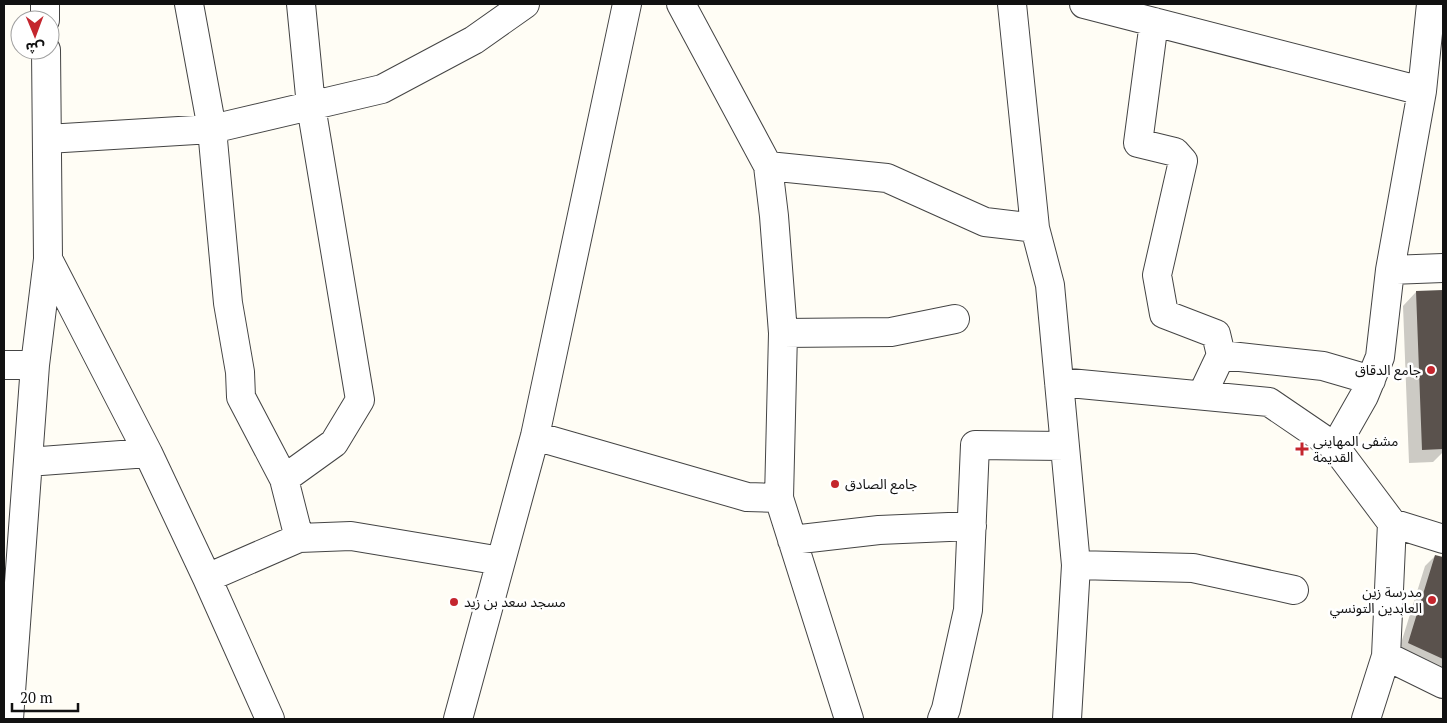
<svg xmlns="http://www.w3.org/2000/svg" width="1447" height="723" viewBox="0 0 1447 723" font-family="'PT Serif','Noto Sans Arabic',serif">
  <rect width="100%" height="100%" fill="#fffdf5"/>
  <!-- shadow -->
  <path fill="#0003" d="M1443,291V452L1433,462L1409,463L1403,306L1416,292Z
    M1435,556L1443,559V673L1398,653L1425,566Z"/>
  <!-- building -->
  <path fill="#5a524d" d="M1443,290V449L1422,450L1416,291Z
    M1435,555L1443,557V659L1408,643Z"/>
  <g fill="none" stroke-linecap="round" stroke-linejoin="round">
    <defs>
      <path id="minor" d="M45,4V20
        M189,4L212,129L228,303L240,372L241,397L284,479L299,538
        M681,4L768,166L887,178L985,222L1035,228
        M1012,4L1035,228L1050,285L1076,565L1067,719
        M1084,4L1422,91
        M1154,22L1138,143L1175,152L1183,161L1157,275L1164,314L1216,334L1221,355
        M47,139L212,129L382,89L474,40L525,4
        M768,166L774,216L783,333L779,498L849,719
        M48,259L148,453L207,578L270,719
        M1390,270L1443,268
        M783,333L891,332L955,319
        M4,365H35
        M1059,382L1269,402L1335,447L1392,523L1386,656L1366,719
        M1202,395L1221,355L1323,366L1371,380
        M535,436L747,497L779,498
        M1335,447L1364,396L1380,357L1390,270L1422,91L1431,4
        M28,462L148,453
        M284,479L334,443L360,400L311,106L301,4
        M1392,523L1443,539
        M792,540L879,530L972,526
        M1076,565L1193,568L1294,590
        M207,578L299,538L351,536L501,561
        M1386,656L1443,684
        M9,719L35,365L48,259L46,50
        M458,719L535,436L627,4
        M942,719L946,709L968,610L975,445L1065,446"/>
    </defs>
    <!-- minor casing -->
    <use href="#minor" stroke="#444" stroke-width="30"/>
    <!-- minor -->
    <use href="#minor" stroke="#fff" stroke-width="28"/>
  </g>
  <!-- markers -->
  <g fill="#c4262e" stroke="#fff" stroke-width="2">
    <circle cx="1431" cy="370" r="5"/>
    <path d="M1299.5 441.5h5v5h5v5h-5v5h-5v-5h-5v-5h5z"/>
    <circle cx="835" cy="484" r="5"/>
    <circle cx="1432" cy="600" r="5"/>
    <circle cx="454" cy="602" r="5"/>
  </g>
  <g text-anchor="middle" stroke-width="5" stroke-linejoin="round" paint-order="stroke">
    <!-- poi labels -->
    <g font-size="14" fill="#111" stroke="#fff" text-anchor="start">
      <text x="1421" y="375" text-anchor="end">جامع الدقاق</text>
      <text x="1313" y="446">مشفى المهايني<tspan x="1313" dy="16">القديمة</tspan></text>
      <text x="845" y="489">جامع الصادق</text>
      <text x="1422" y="597" text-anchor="end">مدرسة زين<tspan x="1422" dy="16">العابدين التونسي</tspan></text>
      <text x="464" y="607">مسجد سعد بن زيد</text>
    </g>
  </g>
  <!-- border -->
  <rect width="1447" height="723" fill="none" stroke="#111111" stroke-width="10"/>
  <!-- north arrow -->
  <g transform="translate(35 35) rotate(179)"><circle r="24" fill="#ffffff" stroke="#a0a0a0"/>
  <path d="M0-4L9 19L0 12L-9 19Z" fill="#c4262e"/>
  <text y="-8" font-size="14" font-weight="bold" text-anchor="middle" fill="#111111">ش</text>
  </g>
  <!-- scale -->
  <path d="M12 703v8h66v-8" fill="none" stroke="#111111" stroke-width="2.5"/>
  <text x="20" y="703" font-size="15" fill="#111111" stroke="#ffffff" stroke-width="4" paint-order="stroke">20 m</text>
</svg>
